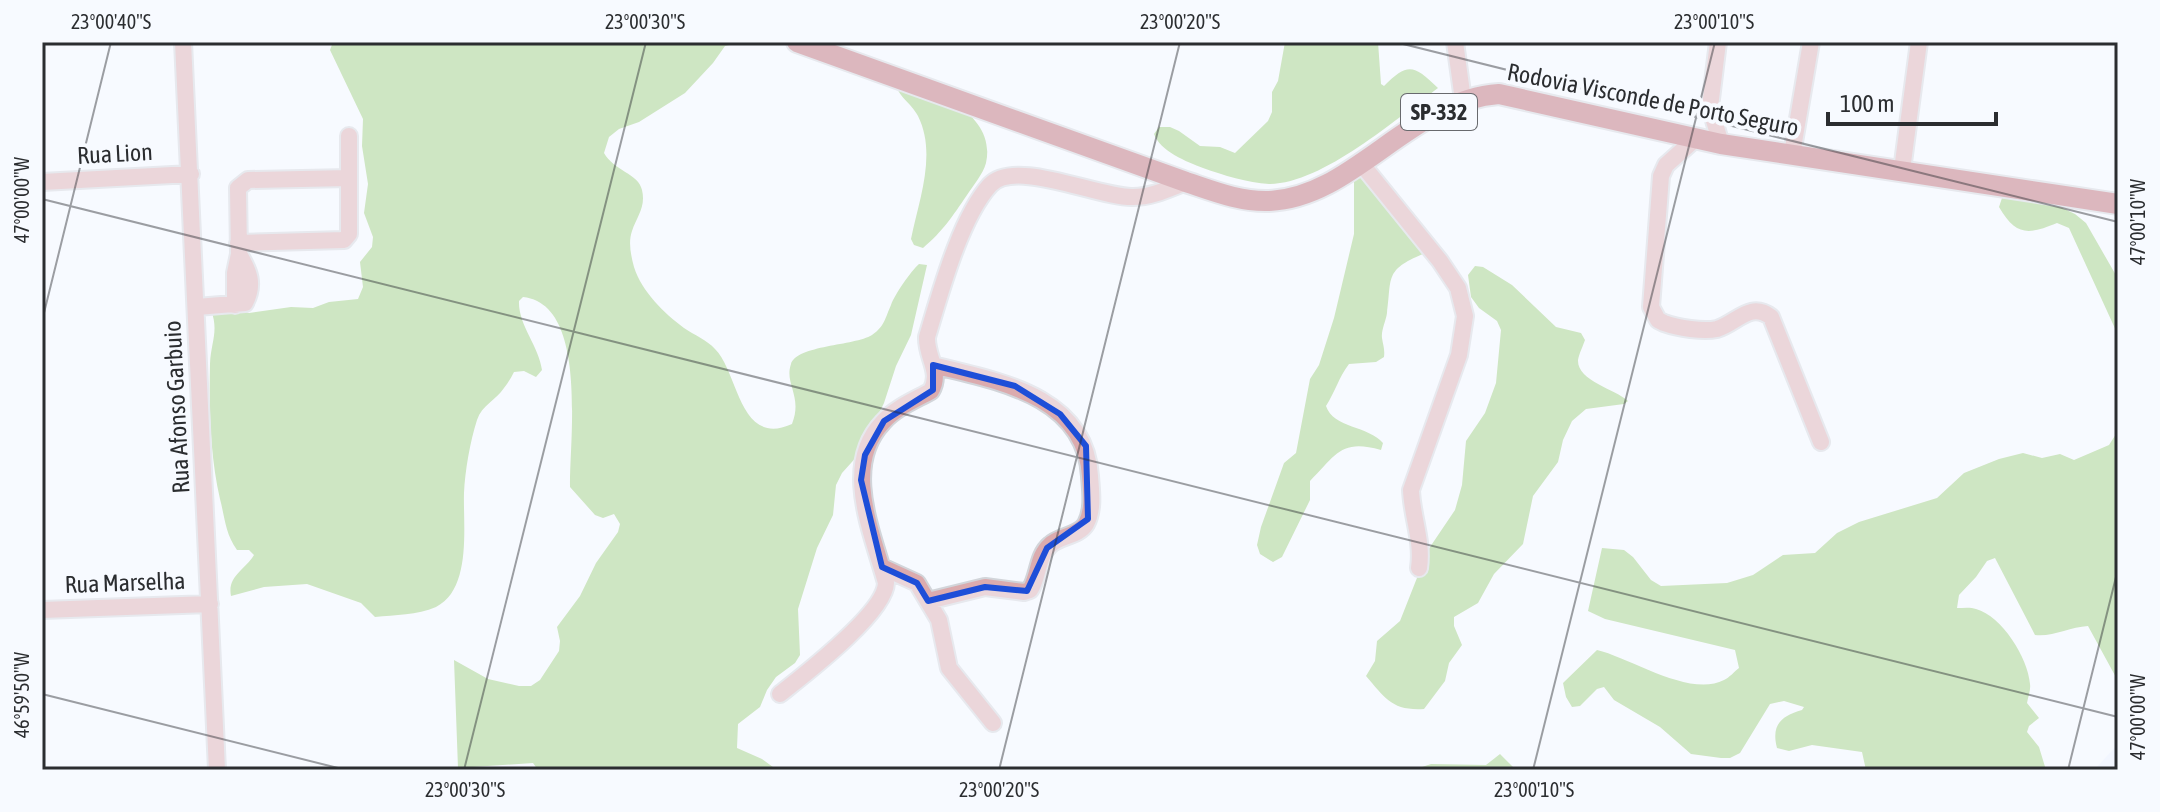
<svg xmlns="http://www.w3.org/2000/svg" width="2160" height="812" viewBox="0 0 2160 812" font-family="'Asap Condensed',sans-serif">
  <rect width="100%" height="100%" fill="#f7faff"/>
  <!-- built -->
  <path fill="#ebf2ff" d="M2118,744V770H2094Z"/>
  <!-- forest -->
  <path fill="#9cce7a" d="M333,42H742L725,46L713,63L685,93L639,122L619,129L609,137L604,153C613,170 639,174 642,190C646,207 637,216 632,231C628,242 631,256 634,267C642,292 664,313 684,328C694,335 707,340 715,349C739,373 739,448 792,424C803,396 784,384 791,364C797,345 854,346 872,335C885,326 885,318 891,305C895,294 911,271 919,264L927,265L911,335L896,366L884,403L860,453L842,473L836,485L833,515L817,548L798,609L800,655L795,663L776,677L767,690L760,707L738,724L737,748L762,759L777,770H538L533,763L458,768L454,660L488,679L519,686H531L540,680L559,651L560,641L557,627L580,596L596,563L618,532L620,524L614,514L603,518L595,515L570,487C569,442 589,304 523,297L519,301C518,325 539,346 542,370L536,377L524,371L514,372C511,378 508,383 504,388C496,400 482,405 477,420C470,442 465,471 464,493C463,526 472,589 436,607C417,615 395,615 375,617L361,603L307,584L264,587L231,596C227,576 245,570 254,555L249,550H237C225,533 225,518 220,499C210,455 209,409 210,364C211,342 219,331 211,310L217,304L249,313L291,307L313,308L329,302L358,299L363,287L360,262L372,247L373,237L364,213L368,184L362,146L363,119L330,50Z
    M1285,42H1378L1381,84L1384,86C1408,62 1414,65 1438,88C1396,119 1322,184 1269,184C1248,183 1223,175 1203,168C1187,162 1160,151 1154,134L1159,127H1170L1179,131L1200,146L1220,147L1235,153L1268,121L1272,112V92L1278,81Z
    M894,80C933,89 997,113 986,163C983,174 973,186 967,195C952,217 943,231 923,248L914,245L911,239C919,200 937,154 918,116C910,101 899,99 894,80Z
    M1362,171L1425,244L1423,254C1384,270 1392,278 1387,313C1386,321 1381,330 1382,338C1383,345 1385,349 1384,357L1376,362L1349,364C1339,377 1335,392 1326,406C1333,428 1369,426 1383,443L1381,450C1341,439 1337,454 1310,481V500L1282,557L1273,562L1260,554L1257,545L1261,527L1284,463L1296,453L1310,379L1319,365L1334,318L1354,234V179Z
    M2002,198L2058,206L2075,214L2086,223L2117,277L2118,335L2069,228L2057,223C2028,235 2016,236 1999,207Z
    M1475,266L1483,267L1512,285L1556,327L1581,333L1585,340C1583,346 1579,354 1578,360C1577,381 1615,389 1628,401L1624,404L1586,409L1572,421L1563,440L1558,462L1533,496L1523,544L1494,574L1478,603L1454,617V626L1462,645L1449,663L1445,681L1424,709C1392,711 1385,698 1366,676L1375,661L1377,641L1400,621L1428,550L1455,510L1462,485L1466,441L1485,413L1496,383L1501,330L1497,321L1479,308L1471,297L1468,275Z
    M2118,431V681L2088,626C2070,627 2053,637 2035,635L1995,558L1987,561L1976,577L1959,595L1957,608C1963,608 1971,607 1976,609C2002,616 2028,658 2030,684C2031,690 2028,697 2027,703L2039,718L2029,726L2027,732L2039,747L2046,770H1866L1862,752L1812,745L1789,751L1777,748C1771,725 1781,716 1802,710L1804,707L1784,701L1770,704L1740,753L1730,758H1721L1691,754L1660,727L1614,700L1604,687L1597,689L1580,706L1572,707L1566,697L1563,683L1597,650C1631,658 1690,698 1724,680C1729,678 1735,671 1739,668L1735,650L1605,619L1588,611L1602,548L1624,550L1633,557L1651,580L1661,586L1727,583L1753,575L1783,555L1815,553L1837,533L1859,522L1937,498L1964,473L1999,459L2023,453L2042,458L2060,454L2074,460L2109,445Z
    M1500,754L1516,770H1413L1431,764L1486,765Z"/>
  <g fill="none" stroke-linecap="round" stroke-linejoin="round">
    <defs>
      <path id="minor" d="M183,42L217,770
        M1455,42L1463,100
        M1718,42L1710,107L1721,144
        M1695,139L1666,165L1661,176L1651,307L1658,320L1664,323C1678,328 1703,332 1717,329C1737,323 1750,301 1771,317L1821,442
        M1792,154L1811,42
        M1360,162L1440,261L1458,288L1465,316L1459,355L1411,490C1412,517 1423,541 1419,568
        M1902,170L1919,42
        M42,182L191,174
        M238,243L344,240L349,234V136
        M235,305V273L239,254L238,188L248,180L349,178
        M197,307L245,303C255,284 249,271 239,254
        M882,567L917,583L939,620L949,668L993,723
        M928,601L985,587L1024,592L1030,590C1039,577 1037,556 1050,545C1059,536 1079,536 1086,524C1094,509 1091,491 1090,476C1085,395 997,381 933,365
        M42,610L210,604
        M780,694C805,674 885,613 886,583C873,534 841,466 883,422C895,408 915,400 931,391C942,372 926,357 927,337C940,294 960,218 990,185C1015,158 1099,198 1133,197C1152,197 1168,189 1186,182"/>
      <path id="major" d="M797,42L1186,182C1213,191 1240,202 1269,201C1353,198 1410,100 1499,94L1721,144L2118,204"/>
    </defs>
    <!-- minor casing -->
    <use href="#minor" stroke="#d2d5da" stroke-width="20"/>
    <!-- major casing -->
    <use href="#major" stroke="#d2d5da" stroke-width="24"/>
    <!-- minor -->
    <use href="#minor" stroke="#dbabae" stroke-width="16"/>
    <!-- major -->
    <use href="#major" stroke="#ba676f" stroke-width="20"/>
  </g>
  <!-- marked area -->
  <path d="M0 0H2160V812H0ZM933,365L1015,386L1060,414L1086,446L1088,519L1047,548L1027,591L985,587L928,601L917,583L882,567L861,480L865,455L884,421L933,390Z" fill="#f7faff" fill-opacity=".55" fill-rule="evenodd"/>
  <path fill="none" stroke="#1d4ed8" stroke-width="6" stroke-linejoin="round" d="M933,365L1015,386L1060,414L1086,446L1088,519L1047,548L1027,591L985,587L928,601L917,583L882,567L861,480L865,455L884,421L933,390Z"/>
  <!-- ticks -->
  <path fill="none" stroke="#2b2d30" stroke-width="2" stroke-opacity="0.45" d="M1395,42L2118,222M42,199L2118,717M42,321L111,42M42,694L346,770M464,770L646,42M999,770L1180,42M1533,770L1715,42M2068,770L2118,569"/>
  <g text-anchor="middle" stroke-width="8" stroke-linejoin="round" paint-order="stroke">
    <!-- shield labels -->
    <rect fill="#f7faff" stroke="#686a6e" stroke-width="2" x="1401" y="94" width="76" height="36" rx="6"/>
    <g font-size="22" font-weight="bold" fill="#2b2d30">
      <text x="1439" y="120">SP-332</text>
    </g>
    <!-- street labels -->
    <g font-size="24" fill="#2b2d30" stroke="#f7faff">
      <text transform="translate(1653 100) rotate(11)" y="8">Rodovia Visconde de Porto Seguro</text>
      <text transform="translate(115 154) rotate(-3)" y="8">Rua Lion</text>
      <text transform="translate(177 407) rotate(-93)" y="8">Rua Afonso Garbuio</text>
      <text transform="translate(125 583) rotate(-2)" y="8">Rua Marselha</text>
    </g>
  </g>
  <!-- border -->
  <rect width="2160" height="812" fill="none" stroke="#f7faff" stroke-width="88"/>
  <!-- scale -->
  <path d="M1828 112v12h168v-12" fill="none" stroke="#2b2d30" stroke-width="4"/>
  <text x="1840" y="112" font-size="24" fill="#2b2d30" stroke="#f7faff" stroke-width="6" paint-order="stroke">100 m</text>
  <rect x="44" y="44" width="2072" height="724" fill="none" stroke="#2b2d30" stroke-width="3"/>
  <g font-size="20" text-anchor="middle" fill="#2b2d30">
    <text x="111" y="29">23°00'40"S</text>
    <text x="645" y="29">23°00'30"S</text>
    <text x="1180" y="29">23°00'20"S</text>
    <text x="1714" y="29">23°00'10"S</text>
    <text transform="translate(22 200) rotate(-90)" y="7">47°00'00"W</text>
    <text transform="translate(2138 222) rotate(-90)" y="7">47°00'10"W</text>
    <text transform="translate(22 695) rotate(-90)" y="7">46°59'50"W</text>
    <text transform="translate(2138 717) rotate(-90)" y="7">47°00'00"W</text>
    <text x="465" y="797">23°00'30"S</text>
    <text x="999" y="797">23°00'20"S</text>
    <text x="1534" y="797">23°00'10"S</text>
  </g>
</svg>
